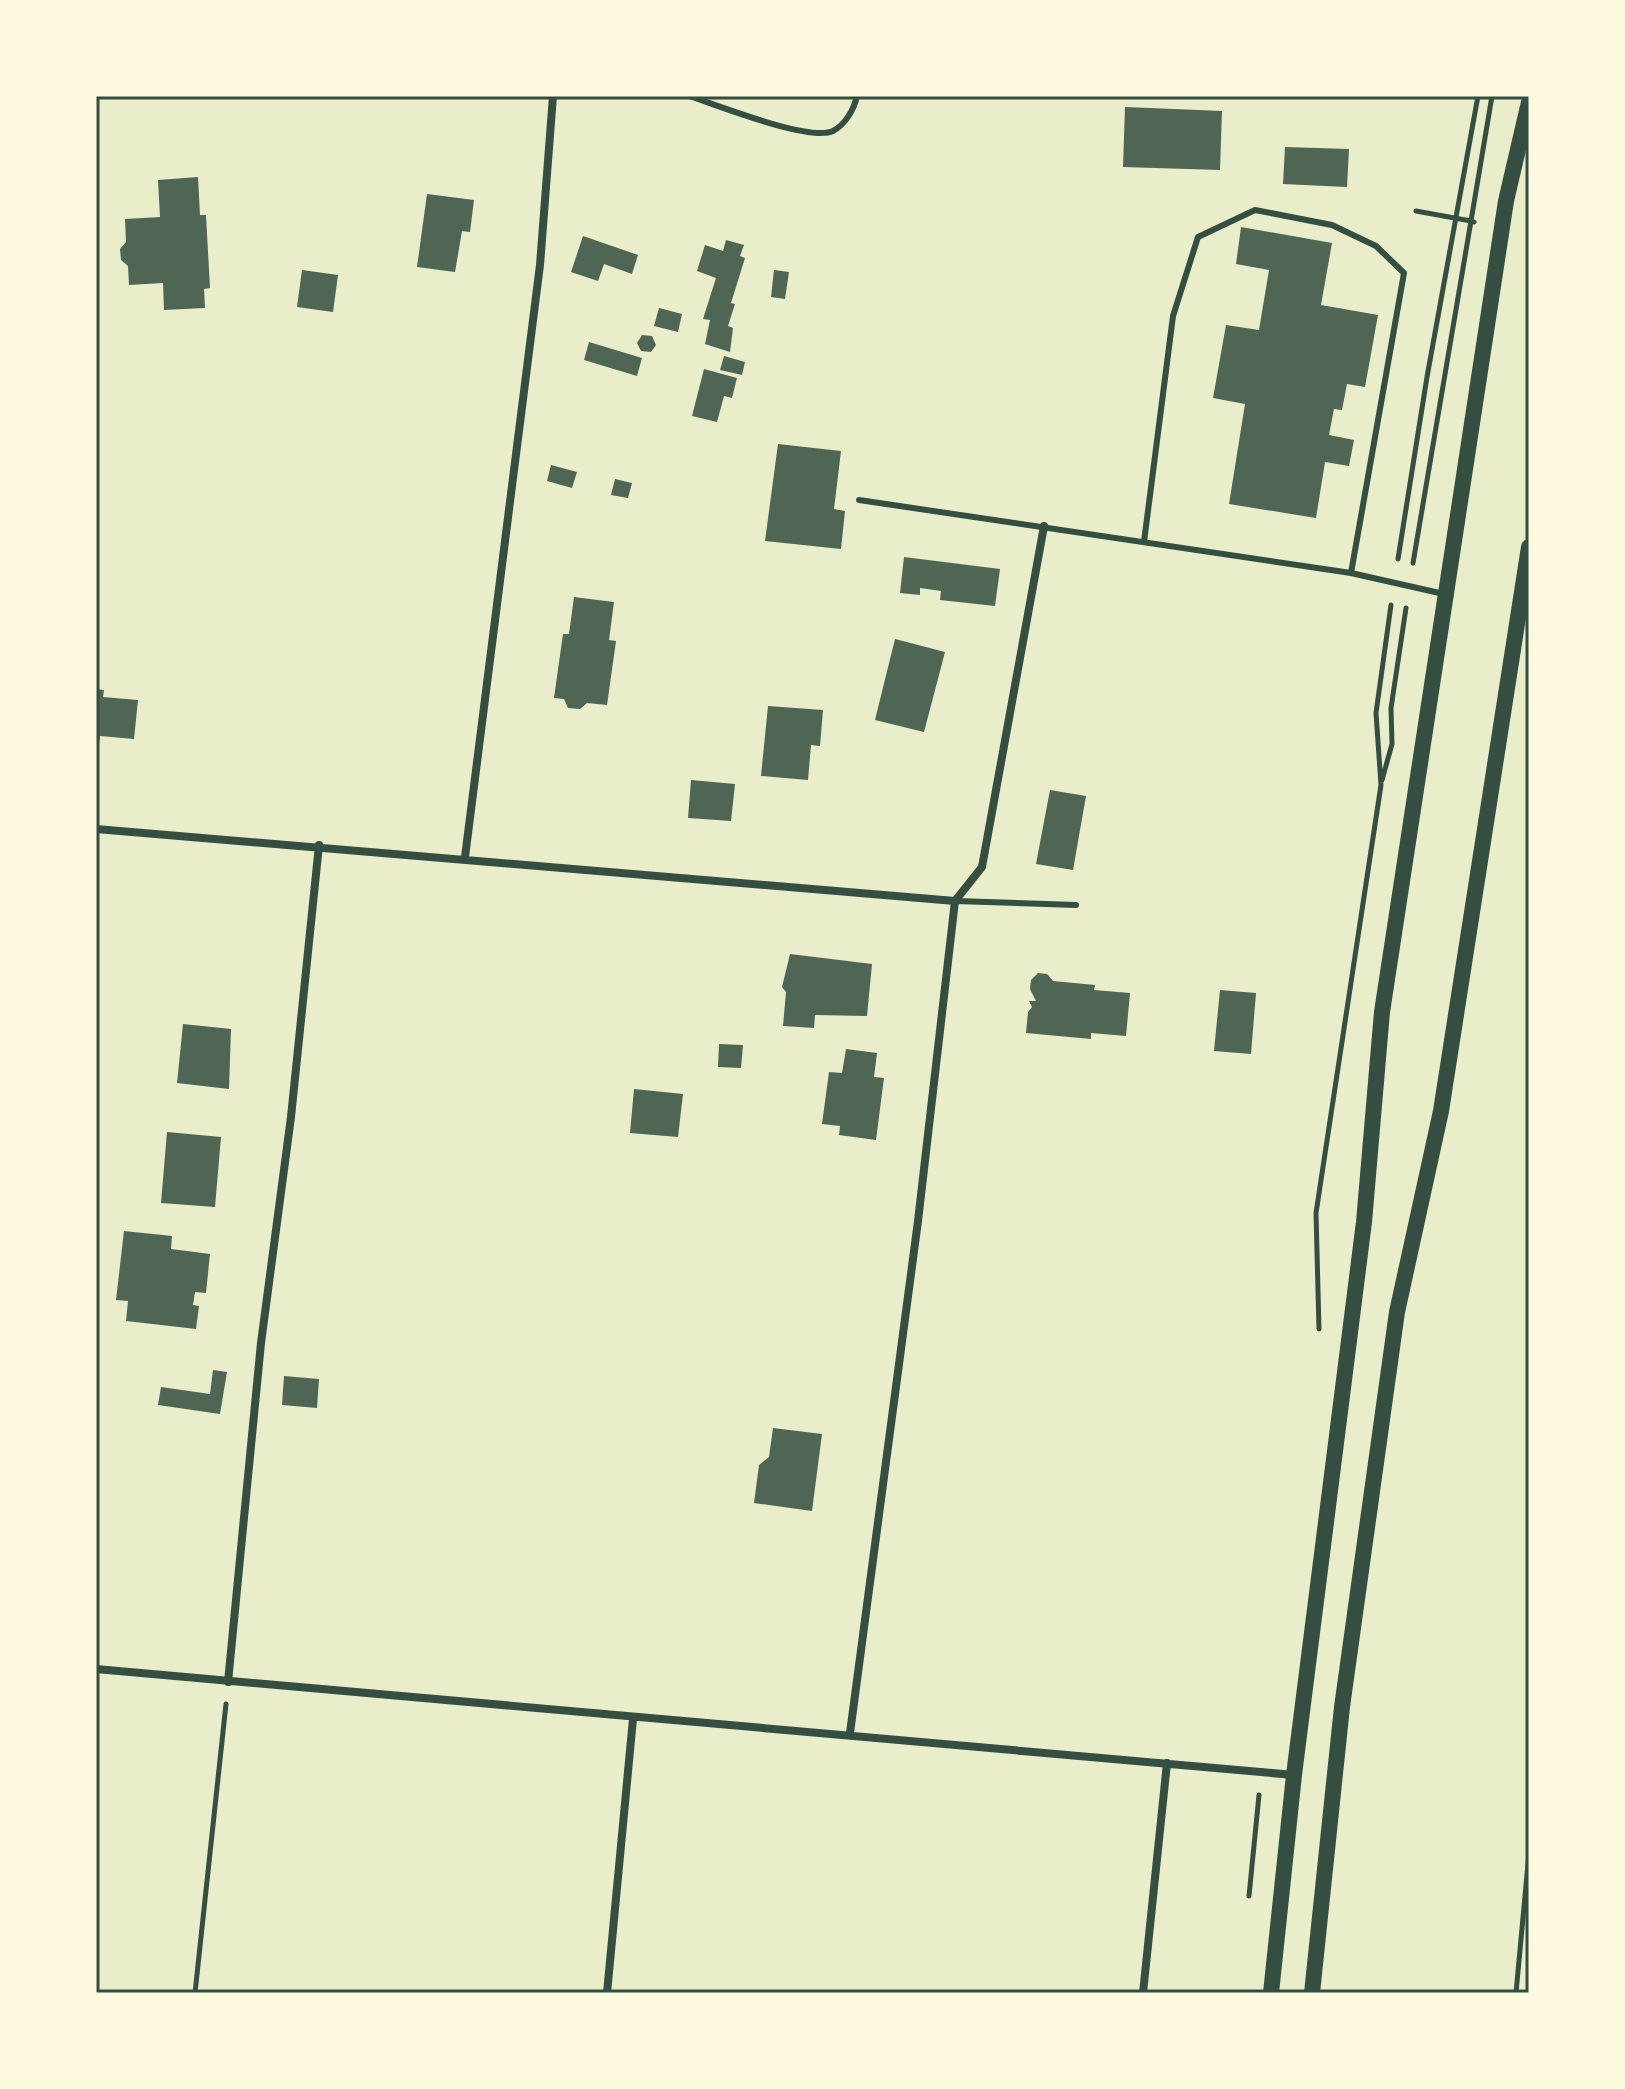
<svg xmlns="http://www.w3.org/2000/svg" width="1625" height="2089" viewBox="0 0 1625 2089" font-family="Rubik,sans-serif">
  <rect width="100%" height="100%" fill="#e9edc9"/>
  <!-- building -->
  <path fill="#4f6655" d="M1125,107L1222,111L1220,170L1123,167Z
    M1285,147L1349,149L1347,187L1283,184Z
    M198,177L200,215H206L210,288L204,289L205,308L164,310L163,283L129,285L128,266L121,260L120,249L126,242L125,219L160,217L158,180Z
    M427,194L474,200L470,232L462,231L455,272L417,267Z
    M1241,227L1332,243L1321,305L1378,315L1365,387L1347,384L1342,410L1334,409L1329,435L1354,440L1349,466L1325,462L1316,518L1229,504L1245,404L1213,398L1226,325L1259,330L1269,270L1236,264Z
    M583,236L638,255L632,274L604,264L598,281L571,272Z
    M726,240L744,245L740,256L745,258L731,303L735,304L728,326L733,328L730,352L705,344L710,320L703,319L716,278L697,271L705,245L723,251Z
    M302,270L338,275L333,312L297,307Z
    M774,270L789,272L785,299L771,297Z
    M659,308L682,314L678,332L654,326Z
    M642,335L652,336L656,345L651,352L641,351L637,343Z
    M589,342L642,358L637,376L584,360Z
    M724,356L745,362L742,375L720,370Z
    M704,369L737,378L732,398L724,396L717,422L692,416Z
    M778,444L841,451L834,509L845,511L841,549L765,541Z
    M551,465L577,472L572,488L547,481Z
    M615,479L632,483L628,498L611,495Z
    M904,557L1000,569L995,606L940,600L941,591L920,588V595L900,593Z
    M574,597L614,602L609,640L616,641L607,705L587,703L580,709L568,708L564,699L554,698L563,634H569Z
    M895,639L945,652L924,732L875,720Z
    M96,689L104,690L103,697L138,700L134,739L100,736L99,744L96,743Z
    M768,706L823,710L820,746L811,745L808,780L761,776Z
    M691,780L735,784L731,821L688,818Z
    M1050,790L1086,796L1073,870L1036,864Z
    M790,954L872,964L867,1016L815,1015L814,1028L783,1026L786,992L782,987Z
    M1038,973L1047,974L1053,981L1095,985L1094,990L1130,993L1126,1036L1091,1033V1039L1026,1033L1028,1012L1032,1007L1029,1001H1036L1030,989L1031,980Z
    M1220,990L1256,993L1251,1054L1214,1051Z
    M183,1024L231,1029L229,1089L177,1083Z
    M719,1044L743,1045L741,1068L718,1067Z
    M846,1049L877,1053L874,1077L884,1078L876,1140L839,1135L840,1126L822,1124L829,1072L842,1073Z
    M634,1089L683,1094L678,1137L630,1133Z
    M167,1132L221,1137L215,1207L161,1203Z
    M124,1231L172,1236L171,1249L210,1254L206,1293L195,1292L193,1305L199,1306L196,1329L126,1321L128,1301L116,1300Z
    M213,1370L227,1372L220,1414L158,1405L161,1387L210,1394Z
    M284,1376L319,1379L317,1408L282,1405Z
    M773,1428L822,1434L812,1511L754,1503L759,1465L769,1457Z"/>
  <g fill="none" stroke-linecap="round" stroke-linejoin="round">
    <!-- path -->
    <path stroke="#344e41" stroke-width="5" d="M1416,211L1471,221L1492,96
      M1398,559L1427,377L1478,96
      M1413,563L1471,221L1474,222
      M1382,780L1392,744L1391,708L1406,608
      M1319,1329L1316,1213L1381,785L1376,713L1391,605
      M1249,1896L1259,1795
      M195,1993L226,1704
      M1516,1993L1529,1853"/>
    <!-- service -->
    <path stroke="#344e41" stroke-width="6" d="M689,96C717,105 809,142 833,131C846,124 854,109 857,96
      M859,500L1351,573L1444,594
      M1144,542L1173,316L1198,237L1255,210L1332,225L1376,246L1404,273L1351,573
      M955,901L1076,905"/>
    <!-- minor -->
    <path stroke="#344e41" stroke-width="8" d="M96,829L955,901
      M465,857L540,265L553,96
      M955,901L982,867L1044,526
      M96,1669L1294,1775
      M228,1682L261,1343L291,1117L319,845
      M850,1733L918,1221L955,901
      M607,1993L633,1719
      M1143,1993L1167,1763"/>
    <!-- secondary -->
    <path stroke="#344e41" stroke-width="16" d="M1271,1993L1294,1775L1364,1222L1382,1012L1506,201L1529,102
      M1312,1993L1342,1707L1397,1312L1441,1111L1529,547"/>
  </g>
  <!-- border -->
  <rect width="1625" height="2089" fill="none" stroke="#fefae0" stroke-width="196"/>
  <rect x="98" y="98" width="1429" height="1893" fill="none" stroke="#344e41" stroke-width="3"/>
</svg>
